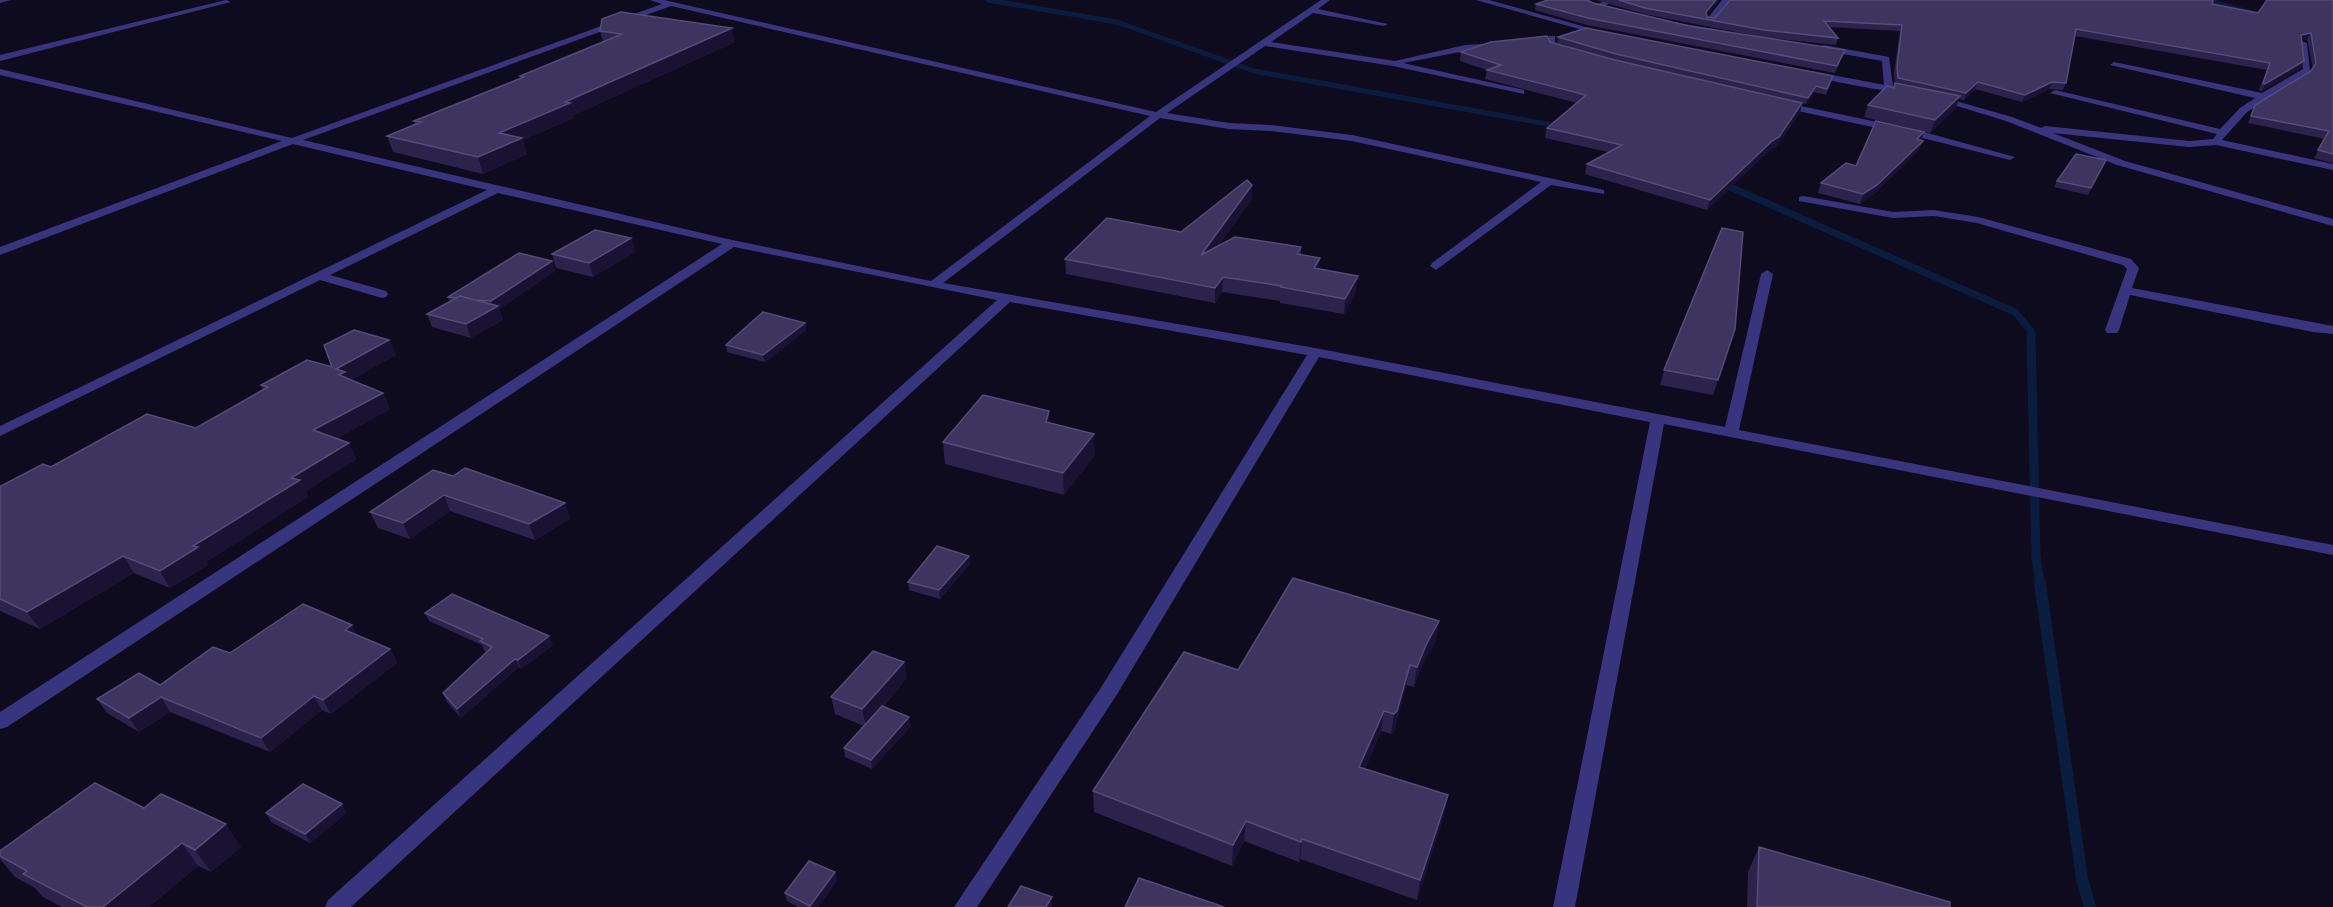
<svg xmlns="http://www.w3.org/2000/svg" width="2333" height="907" viewBox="0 0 2333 907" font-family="'Open Sans',sans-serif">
  <rect width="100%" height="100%" fill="#0f0b1e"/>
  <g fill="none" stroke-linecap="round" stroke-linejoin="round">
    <!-- stream-far3 -->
    <path stroke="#0a1d3e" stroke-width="5" d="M988,0L1117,22L1254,71L1564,127
      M2207,0L2251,13"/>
    <!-- stream-far2 -->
    <path stroke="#0a1d3e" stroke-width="7" d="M1721,183L2015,312L2031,331V337"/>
    <!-- stream-far1 -->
    <path stroke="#0a1d3e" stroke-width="9" d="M2031,335L2036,557L2040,585"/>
    <!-- stream -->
    <path stroke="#0a1d3e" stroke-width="12" d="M2040,583L2082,879L2090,907"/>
    <!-- minor -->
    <path fill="#38357e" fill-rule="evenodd" d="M0,0H11L0,3Z
      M226,0L231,2L0,61V55Z
      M650,0H664L1156,112L1321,0H1330L1318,9L1388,24L1384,26L1313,13L1271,42L1395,61L1465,45L1500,43L1501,45L1497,48L1465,51L1403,63L1524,90V94L1393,66L1265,46L1167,113L1229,123L1271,125L1352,135L1600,189L1604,190V194L1551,185L1436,270L1430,266L1432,263L1541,182L1352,141L1271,131L1229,129L1160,118L943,283L1315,348L1725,427L1761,274L1767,270L1773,274L1739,430L2333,545V555L1664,424L1575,907H1553L1650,422L1319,357L1116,696L977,907H954L1102,686L1307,355L1010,302L351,907H325L328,900L997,300L734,247L7,727L0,729V712L722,244L498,193L330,275L386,291L388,294L386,297L382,298L320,280L0,436V426L487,190L293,144L0,255V247L282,141L0,75V69L292,138L662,4ZM671,6L1150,116L931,281L732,240L303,140Z
      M1476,0H1489L1607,33L1600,35Z
      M1608,0H1621L1599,7L1595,5Z
      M1722,0H1731L1723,7L1713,22H1707L1706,20Z
      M1667,21L1726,31L1730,33L1726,35L1664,25V21Z
      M1549,36H1555V45L1570,50V54L1549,49L1546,44Z
      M2300,41L2307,43L2310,71L2306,76L2247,112L2222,140L2333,164V170L2216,145L2189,147L2053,133L2125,161L2333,219V226L2117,165L2006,121L1934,99L1942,97L2012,117L2041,128L2045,126L2189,141L2213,139L2217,134L2050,93L2055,90L2220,129L2240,108L2255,98L2110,65L2114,62L2262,93L2303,69Z
      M1824,45L1889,57L1893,86L1908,91C1900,96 1824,79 1809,76V72L1812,71L1884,85L1882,61L1821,50V46Z
      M1782,102L1920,131L2015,157L2010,160L1919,137L1779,107V103Z
      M1803,196L1893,212L1934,210L1978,217L2131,259L2139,268L2132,288L2333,326V334L2313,332L2130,295L2119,330L2117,333H2107L2105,330L2127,269L2123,265L1977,223L1934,216L1893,218L1799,201V197Z"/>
  </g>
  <!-- wall -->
  <path fill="#2b234c" d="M1596,0H1719L1706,16L1715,18L2212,4L2258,13L2333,0V163L2314,158L2325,139L2248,123L2255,105L2311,71L2313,69L2307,39L2301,41L2304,61L2301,68L2262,91L2259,90L2267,70L2075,36L2066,83L2063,90L2049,89L2022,102L1975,89L1964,100L1959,99L1956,108L1930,133L1864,117L1868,105L1893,88L1895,83L1894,73L1900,31L1829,27L1838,38L1836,45L1762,37L1644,14Z
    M1593,3L1689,26L1845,50L1835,73L1587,25L1535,10L1536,4Z
    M600,31L735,42L574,115V118L523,140L527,154L483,174L393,152L387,136L415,124L414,121L520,79V76L603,42Z
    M1558,37L1833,76L1826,95L1814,92L1806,104L1615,60L1557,43Z
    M1550,42L1615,60L1802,103L1800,113L1776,147L1769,151L1707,210L1585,174L1587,164L1608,152L1545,138L1547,128L1577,103L1485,79L1487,70L1460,61L1461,52Z
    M1924,132L1921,140L1923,141L1919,150L1873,195L1860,204L1818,193L1821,183Z
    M2106,160L2088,195L2054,187L2057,181Z
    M1252,185V199L1218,246L1301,247V255L1319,269L1356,291L1344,314L1280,303V301L1222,292L1215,303L1066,274L1065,259L1181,232Z
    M631,238L635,252L593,277L556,268L552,254Z
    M552,261L555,271L499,309L503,320L471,338L432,327L427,314L450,301L448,297Z
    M1704,273L1735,329L1713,395L1660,385L1664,370Z
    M805,323L806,330L765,362L727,352L726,345Z
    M389,340L396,355L351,380L383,393L390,409L336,439L349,443L356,459L306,491L308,497L206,562L208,565L170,588L134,573L40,629L0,611V486L51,467L196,428L263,390L261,385L332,367Z
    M1050,423L1095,455L1064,495L945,464L943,442Z
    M453,476L565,503L570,519L535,540L450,511L410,539L378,528L370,512Z
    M969,556L970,564L940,599L909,590L908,582Z
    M425,613L553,645L521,669L519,667L461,718L447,702L443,693L487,652L484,650L482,645L429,621Z
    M1439,621L1436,640L1422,665L1414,687L1406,685L1394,731L1391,734L1381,731L1365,769L1444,815L1417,900L1300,859L1299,862L1244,841L1232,866L1094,812L1093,791L1238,670Z
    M352,625L358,636L390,649L397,663L331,714L322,710L270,752L170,712L139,732L107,713L97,699L160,685L230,653Z
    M904,662L906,679L883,707L911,726L872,769L845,757L844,748L864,726L835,714L831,697Z
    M144,808L241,847L211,872L198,866L149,907H62L43,897L35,888L15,877L0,859V851Z
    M266,813H347L310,843L271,822Z
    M1759,847L1950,907H1747L1748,872Z
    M835,872L837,881L818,907H798L787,901L785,893Z"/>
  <!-- shaded-wall -->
  <path fill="#191232" d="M1716,0H1719L1704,19L1706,12Z
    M732,28L735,42L574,115V118L523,140L527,154L483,174L478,157L499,133L565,102Z
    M2311,33L2307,39L2297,42L2301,35Z
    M2304,61L2301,68L2262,91L2265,84Z
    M1978,82L1975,89L1964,100L1966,93Z
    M2052,82L2049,89L2022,102L2025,95Z
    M1816,86L1814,92L1806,104L1808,98Z
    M1960,96L1956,108L1930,133L1935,120Z
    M1802,103L1800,113L1776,147L1769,151L1707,210L1710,200Z
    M1924,132L1921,141L1917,139Z
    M1923,141L1919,150L1873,195L1860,204L1863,194Z
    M1252,185V199L1200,270L1201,255Z
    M631,238L635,252L593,277L589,263Z
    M1320,258L1319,273L1314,268Z
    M552,261L555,271L499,309L503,320L471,338L466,324L493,309L491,301Z
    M1358,276L1356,291L1344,314L1345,299Z
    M1223,277L1222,292L1215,303V288Z
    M805,323L806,330L765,362L763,355Z
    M389,340L396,355L349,381L346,391L336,369Z
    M383,393L390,409L321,447L313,430Z
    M1049,411L1051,433L1046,422Z
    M1094,434L1095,455L1064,495L1063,473Z
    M349,443L356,459L306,491L308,497L206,562L208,565L170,588L160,571L193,546L291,478Z
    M444,495L450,511L410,539L403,523Z
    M565,503L570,519L535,540L529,524Z
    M123,556L134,573L40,629L27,612Z
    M969,556L970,564L940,599L939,590Z
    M1439,621L1436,640L1422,665L1414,687L1417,667L1426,645Z
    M352,625L359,639L345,630Z
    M549,636L553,645L521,669L518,660Z
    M390,649L397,663L331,714L323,700Z
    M515,659L519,667L461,718L457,709Z
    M904,662L906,679L866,726L862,709Z
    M1410,665L1406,685L1394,731L1391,734L1394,714Z
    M314,696L322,710L270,752L261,738Z
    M161,697L170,712L139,732L129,718Z
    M1384,711L1381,731L1357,787L1359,767Z
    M909,717L911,726L872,769L871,760Z
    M1448,795L1444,815L1417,900L1420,880Z
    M342,804L347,813L310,843L305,834Z
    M1246,821L1244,841L1232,866L1233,845Z
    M226,824L241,847L211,872L195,850Z
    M1302,839L1300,859L1299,862L1301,842Z
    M182,843L198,866L149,907H103Z
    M835,872L837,881L818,907H810V906Z
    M1052,897V907H1046Z"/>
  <!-- building -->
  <path fill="#3d3560" stroke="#544c79" stroke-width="1.5" d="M1548,0H1587L1593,3L1689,26L1845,50L1837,66L1588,18L1536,4Z
    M1619,0H1716L1706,12L1707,17L1715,18L1730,0H2213L2212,4L2258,13L2267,0H2333V154L2318,150L2329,131L2251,116L2255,105L2311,71L2316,63L2311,33L2301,35L2304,61L2265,84L2263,83L2270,63L2076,29L2066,83L2052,82L2025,95L1978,82L1966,93L1898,78L1897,67L1902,25L1824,21L1838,38L1764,30L1645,8Z
    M621,12L732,28L565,102L570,103L499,133L522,138L478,157L387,136L421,122L414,121L524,77L520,76L622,34L600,31L602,19Z
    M1586,28L1833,76L1827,89L1816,86L1808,98L1616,54L1558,37Z
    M1547,36L1550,42L1615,60L1802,103L1779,137L1772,141L1710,200L1587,164L1622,145L1547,128L1586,95L1487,70L1501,65L1461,52L1491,42Z
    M1895,83L1960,96L1935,120L1868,105L1887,86L1894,88Z
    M1876,121L1924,132L1917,139L1923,141L1877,185L1863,194L1821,183L1846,163L1856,166Z
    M2076,154L2106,160L2091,188L2057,181Z
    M1247,180L1252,185L1201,255L1235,237L1301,247L1297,254L1320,258L1314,268L1358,276L1345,299L1281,287L1282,286L1223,277L1215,288L1065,259L1107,218L1181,232Z
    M1722,228L1743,232L1735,329L1718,380L1664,370Z
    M595,230L631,238L589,263L552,254Z
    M519,253L552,261L491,301L475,300L460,296L456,298L448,297Z
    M460,296L498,306L466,324L427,314Z
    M763,312L805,323L763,355L726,345Z
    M354,330L389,340L336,369L345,372L339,375L383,393L313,430L349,443L291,478L300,480L193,546L198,547L160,571L123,556L27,612L0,599V486H1L43,464L51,467L147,414L196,428L268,387L261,385L307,360L332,367L324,345Z
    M983,395L1049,411L1046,422L1094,434L1063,473L943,442Z
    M465,468L565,503L529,524L444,495L403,523L370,512L433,470L453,476Z
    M937,546L969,556L939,590L908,582Z
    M1293,578L1439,621L1426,645L1417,667L1410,665L1397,711L1394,714L1384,711L1359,767L1448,795L1420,880L1302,839L1301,842L1246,821L1233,845L1093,791L1184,652L1238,670Z
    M452,594L549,636L518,660L515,659L457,709L443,693L492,647L480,641L483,639L425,613Z
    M303,604L352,625L345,630L390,649L323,700L314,696L261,738L161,697L129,718L97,699L139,673L160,685L213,647L230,653Z
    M873,651L904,662L862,709L831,697Z
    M882,706L909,717L871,760L844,748Z
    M95,783L144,808L161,794L226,824L195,850L182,843L103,907H87L23,874L27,871L0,856V851Z
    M303,784L342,804L305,834L266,813Z
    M1759,847L1950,902V907H1757Z
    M809,861L835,872L810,906L785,893Z
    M1139,878L1224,907H1125Z
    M1021,886L1052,897L1046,907H1008Z"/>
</svg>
